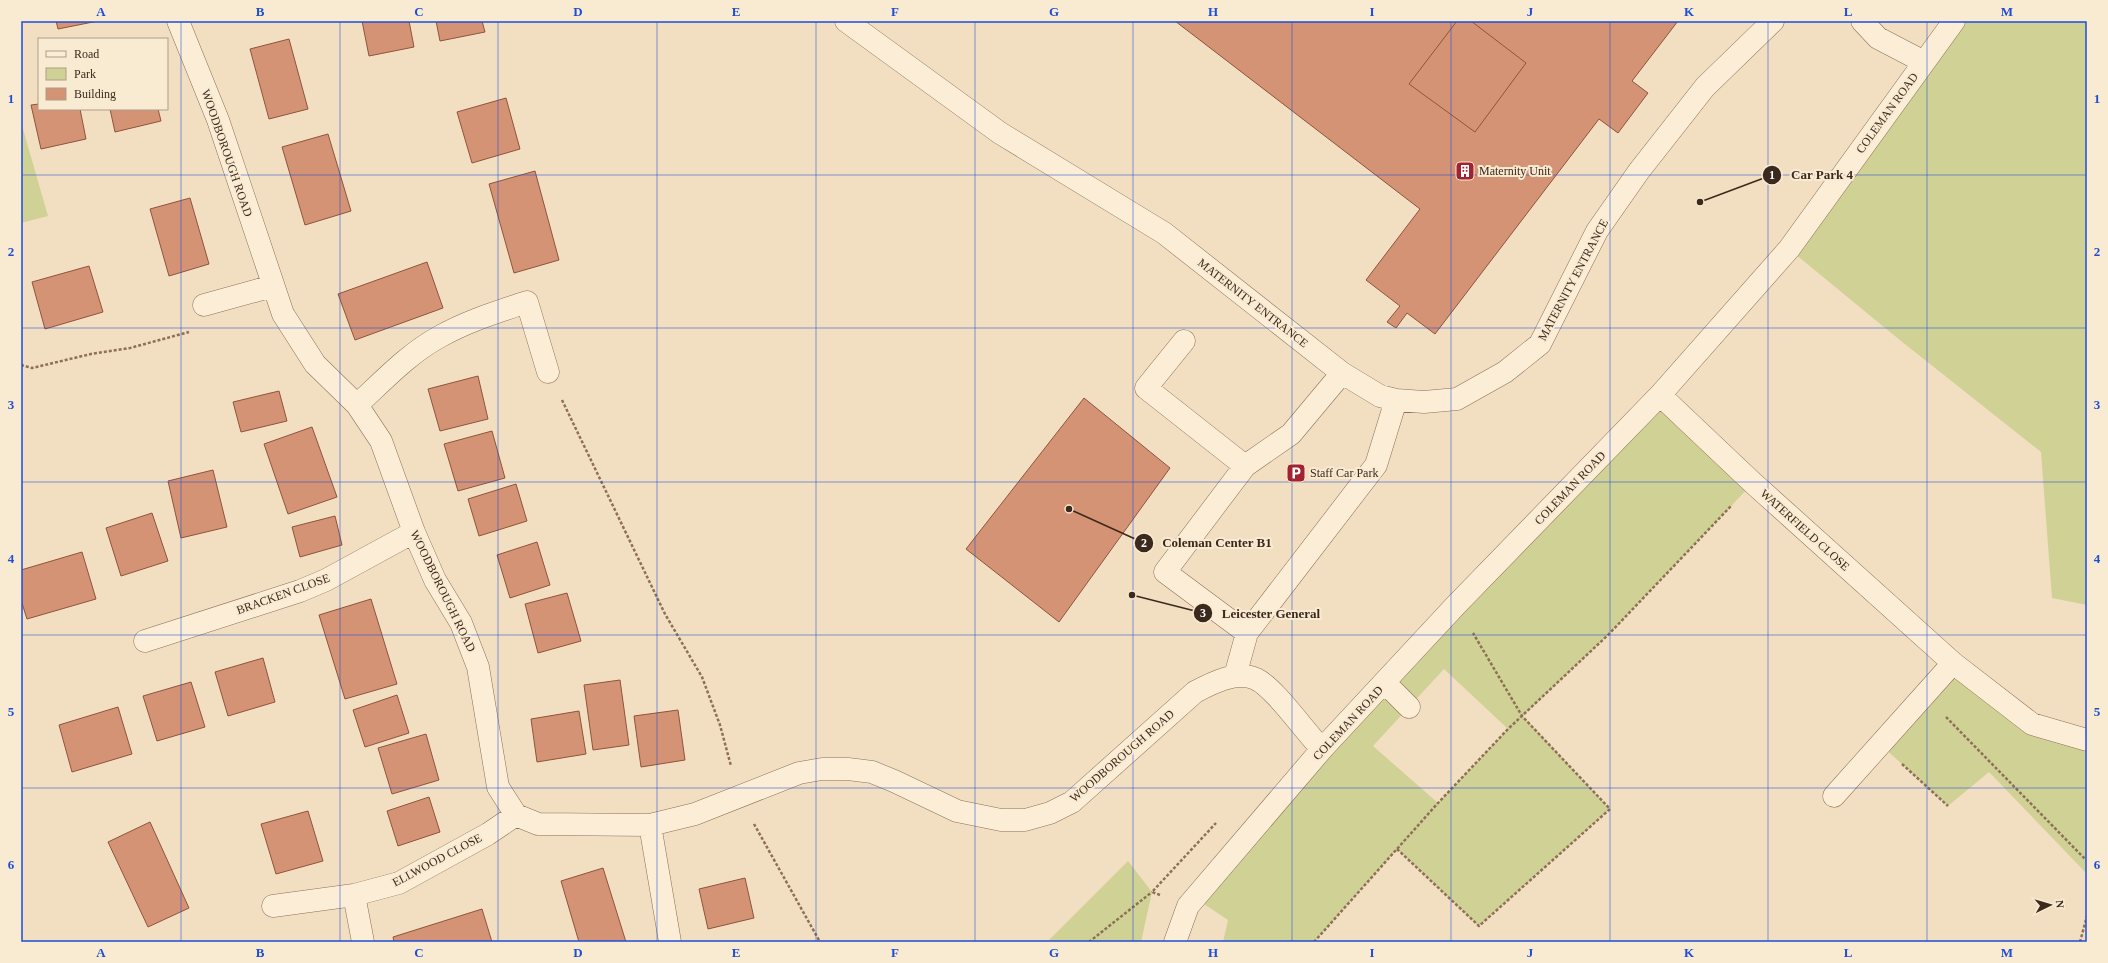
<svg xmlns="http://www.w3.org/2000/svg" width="2108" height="963" viewBox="0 0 2108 963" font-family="Georgia,serif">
  <rect width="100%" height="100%" fill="#f2dfc2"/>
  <!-- green -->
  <path fill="#d0d195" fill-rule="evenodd" d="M1953,21H2087V605L2052,598L2041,452L1901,341L1789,249Z
    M21,122L48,216L21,223Z
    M1660,395L1753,483L1608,635L1523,716L1610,809L1479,926L1397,849L1314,942H1223L1228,920L1201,902L1322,749ZM1444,669L1508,729L1438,803L1373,746Z
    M1953,663L2032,724L2087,740V874L1989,772L1948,806L1881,745Z
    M1128,861L1152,892L1141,942H1047Z"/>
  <!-- building -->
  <path fill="#d49374" stroke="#8f543b" d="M56,21H98L58,29Z
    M362,21H409L414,47L369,56Z
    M436,21H482L485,32L440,41Z
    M1175,21H1678L1632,81L1648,93L1618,133L1599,119L1435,334L1407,313L1396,328L1387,322L1400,306L1366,280L1420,209Z
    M1457,21H1471L1526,63L1475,132L1409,84Z
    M289,39L308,109L269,119L250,49Z
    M506,98L520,149L472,163L457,112Z
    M39,104V109H80L86,139L41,149L31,105Z
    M110,109H158L161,121L115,132Z
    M328,134L351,211L305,225L282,147Z
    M535,171L559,260L514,273L489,184Z
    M190,198L209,264L169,276L150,209Z
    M427,262L443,308L355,340L338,294Z
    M89,266L103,312L45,329L32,282Z
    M478,376L488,419L440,431L428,389Z
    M279,391L287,421L241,432L233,402Z
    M1084,398L1170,468L1059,622L966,549Z
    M312,427L337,497L288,514L264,444Z
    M492,431L505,478L458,491L444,444Z
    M213,470L227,527L181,538L168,481Z
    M516,484L527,521L479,536L468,499Z
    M152,513L168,561L121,576L106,528Z
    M335,516L342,545L300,557L292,527Z
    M537,542L550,585L510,598L497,555Z
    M82,552L96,599L27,619L21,600V570Z
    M567,593L581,641L538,653L525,604Z
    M371,599L397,684L345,699L319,615Z
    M263,658L275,702L228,716L215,672Z
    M620,680L629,745L593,750L584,685Z
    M191,682L205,727L157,741L143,696Z
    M397,695L409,733L365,747L353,710Z
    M118,707L132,754L72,772L59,725Z
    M678,710L685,760L641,767L634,716Z
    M579,711L586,754L537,762L531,719Z
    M426,734L439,780L392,794L378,748Z
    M429,797L440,832L398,846L387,811Z
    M308,811L323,861L276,874L261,824Z
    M150,822L189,908L148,927L108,842Z
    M603,868L626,942H579L561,881Z
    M745,878L754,918L708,929L699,889Z
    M482,909L492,942H394L393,937Z"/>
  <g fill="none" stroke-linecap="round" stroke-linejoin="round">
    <defs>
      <path id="minor" d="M178,21L218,120L283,314L315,364L357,405L381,441L414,532L435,580L461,623L478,667L498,787L516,815L538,824L650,825L695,814L799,773L822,769H848L872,772L894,781L957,811L1001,820H1025L1050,813L1072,802L1195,692C1212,683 1237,670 1256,679C1275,688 1305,732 1322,749
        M846,21L1000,133L1164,233L1342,373L1380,396L1396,400L1424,402L1457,399L1505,372L1540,344L1597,231L1639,171L1705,87L1773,21
        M1862,21L1878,38L1924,62
        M204,305L273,286
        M1184,341L1146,388L1245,466L1165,572L1247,633L1376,465L1396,400
        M1660,395L1753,483L1953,663L2032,724L2087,740
        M357,405C383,381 408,354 439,337C467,321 497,312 527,302L548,372
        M1245,466L1291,434L1342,373
        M145,641L300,591L326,580L414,532
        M1235,676L1247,633
        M1385,683L1409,707
        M1834,796L1953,663
        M650,825L670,942
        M273,906L354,895
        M363,942L354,895L399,883L488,834L516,815
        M1175,942L1188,906L1322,749L1456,605L1660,395L1789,249L1954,21"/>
    </defs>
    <!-- minor casing -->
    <use href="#minor" stroke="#8e6f57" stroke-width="23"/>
    <!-- path -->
    <path stroke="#8e6f57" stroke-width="2.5" stroke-dasharray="3 2" stroke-linecap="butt" d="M21,365L32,368L91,354L130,348L189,332
      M562,400L665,614L702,677L720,725L731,766
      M1946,717L2087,861
      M1902,764L1948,806
      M754,824L820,942
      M1397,849L1479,926L1610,809L1522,716L1473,633
      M1160,895L1152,892L1216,823
      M1089,942L1152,892
      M1314,942L1438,803L1508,729L1608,635L1732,505
      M2080,942L2087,916"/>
    <!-- minor -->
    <use href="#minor" stroke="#fcedd6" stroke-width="22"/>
  </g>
  <!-- grid -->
  <path fill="none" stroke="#1d4ed8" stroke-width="1" stroke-opacity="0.55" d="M181,21V942M340,21V942M498,21V942M657,21V942M816,21V942M975,21V942M1133,21V942M1292,21V942M1451,21V942M1610,21V942M1768,21V942M1927,21V942M21,175H2087M21,328H2087M21,482H2087M21,635H2087M21,788H2087"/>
  <!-- icons -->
  <defs>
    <symbol id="building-square" viewBox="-11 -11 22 22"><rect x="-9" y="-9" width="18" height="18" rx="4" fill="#a3222f" stroke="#f9ead2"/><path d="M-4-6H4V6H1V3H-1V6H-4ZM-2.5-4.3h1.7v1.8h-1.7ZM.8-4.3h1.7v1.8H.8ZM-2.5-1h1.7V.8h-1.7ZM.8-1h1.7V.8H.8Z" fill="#fff"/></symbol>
    <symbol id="parking-square" viewBox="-11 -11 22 22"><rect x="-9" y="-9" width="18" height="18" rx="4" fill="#a3222f" stroke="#f9ead2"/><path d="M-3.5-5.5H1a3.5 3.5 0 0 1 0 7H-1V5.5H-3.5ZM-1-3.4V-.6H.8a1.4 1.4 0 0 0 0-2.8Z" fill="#fff"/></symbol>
  </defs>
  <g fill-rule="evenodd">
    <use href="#building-square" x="1454" y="160" width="22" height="22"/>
    <use href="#parking-square" x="1285" y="462" width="22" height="22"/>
  </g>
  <g text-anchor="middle" stroke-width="4" stroke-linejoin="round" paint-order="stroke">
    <!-- street labels -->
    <g font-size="12" fill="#3c291d" stroke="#f9ead2">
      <text transform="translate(1887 113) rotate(-54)" y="4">COLEMAN ROAD</text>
      <text transform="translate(227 153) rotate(71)" y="4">WOODBOROUGH ROAD</text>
      <text transform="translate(1573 280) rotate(-62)" y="4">MATERNITY ENTRANCE</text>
      <text transform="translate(1253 303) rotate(38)" y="4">MATERNITY ENTRANCE</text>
      <text transform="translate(1570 488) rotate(-46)" y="4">COLEMAN ROAD</text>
      <text transform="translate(1805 530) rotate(42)" y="4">WATERFIELD CLOSE</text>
      <text transform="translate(443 591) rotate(64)" y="4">WOODBOROUGH ROAD</text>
      <text transform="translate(283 594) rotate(-20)" y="4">BRACKEN CLOSE</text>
      <text transform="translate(1348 723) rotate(-47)" y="4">COLEMAN ROAD</text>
      <text transform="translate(1122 756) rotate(-41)" y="4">WOODBOROUGH ROAD</text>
      <text transform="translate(437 860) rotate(-28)" y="4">ELLWOOD CLOSE</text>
    </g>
    <!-- poi labels -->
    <g font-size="12" fill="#3c291d" stroke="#f9ead2" text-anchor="start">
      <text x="1479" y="175">Maternity Unit</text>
      <text x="1310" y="477">Staff Car Park</text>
    </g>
  </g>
  <!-- callouts -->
  <path fill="none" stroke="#3c291d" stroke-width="1.5" d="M1700 202L1772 175M1069 509L1144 543M1132 595L1203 613"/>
  <g fill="#3c291d" stroke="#f9ead2" stroke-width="1.5">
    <circle cx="1700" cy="202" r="4"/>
    <circle cx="1069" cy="509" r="4"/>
    <circle cx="1132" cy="595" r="4"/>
    <circle cx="1772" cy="175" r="10"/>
    <circle cx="1144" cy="543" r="10"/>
    <circle cx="1203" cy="613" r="10"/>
  </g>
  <g font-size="12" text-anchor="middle" font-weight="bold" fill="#fff">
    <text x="1772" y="179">1</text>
    <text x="1144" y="547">2</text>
    <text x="1203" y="617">3</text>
  </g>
  <g font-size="13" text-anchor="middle" font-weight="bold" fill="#3c291d" stroke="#f9ead2" stroke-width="4" stroke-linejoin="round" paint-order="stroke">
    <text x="1822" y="179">Car Park 4</text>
    <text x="1217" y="547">Coleman Center B1</text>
    <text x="1271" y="618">Leicester General</text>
  </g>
  <!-- border -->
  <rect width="2108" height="963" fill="none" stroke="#f9ead2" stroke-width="44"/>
  <!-- legend -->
  <rect x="38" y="38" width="130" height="72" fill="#f9ead2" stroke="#ad9d8a"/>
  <rect x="46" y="51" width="20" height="6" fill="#fcedd6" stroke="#ad9d8a"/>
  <text x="74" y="58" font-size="12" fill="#3c291d">Road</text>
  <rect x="46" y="68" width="20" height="12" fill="#d0d195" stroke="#ad9d8a"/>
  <text x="74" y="78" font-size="12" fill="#3c291d">Park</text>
  <rect x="46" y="88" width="20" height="12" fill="#d49374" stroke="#ad9d8a"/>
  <text x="74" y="98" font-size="12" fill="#3c291d">Building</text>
  <!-- north arrow -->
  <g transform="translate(2050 905) rotate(85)" stroke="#f9ead2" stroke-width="3" paint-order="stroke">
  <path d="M0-3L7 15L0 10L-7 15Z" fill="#3c291d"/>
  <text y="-6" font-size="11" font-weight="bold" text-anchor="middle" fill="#3c291d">N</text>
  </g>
  <rect x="22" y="22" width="2064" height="919" fill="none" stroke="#1d4ed8" stroke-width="1.5"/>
  <g font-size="13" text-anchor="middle" font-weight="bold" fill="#1d4ed8">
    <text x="101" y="16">A</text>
    <text x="260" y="16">B</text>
    <text x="419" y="16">C</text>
    <text x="578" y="16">D</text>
    <text x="736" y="16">E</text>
    <text x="895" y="16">F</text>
    <text x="1054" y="16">G</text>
    <text x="1213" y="16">H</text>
    <text x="1372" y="16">I</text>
    <text x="1530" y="16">J</text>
    <text x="1689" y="16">K</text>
    <text x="1848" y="16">L</text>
    <text x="2007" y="16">M</text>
    <text x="11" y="103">1</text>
    <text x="2097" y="103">1</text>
    <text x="11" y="256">2</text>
    <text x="2097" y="256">2</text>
    <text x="11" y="409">3</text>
    <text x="2097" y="409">3</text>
    <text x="11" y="563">4</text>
    <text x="2097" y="563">4</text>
    <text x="11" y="716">5</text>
    <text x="2097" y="716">5</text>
    <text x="11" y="869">6</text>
    <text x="2097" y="869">6</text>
    <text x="101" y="957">A</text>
    <text x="260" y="957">B</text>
    <text x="419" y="957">C</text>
    <text x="578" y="957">D</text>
    <text x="736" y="957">E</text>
    <text x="895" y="957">F</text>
    <text x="1054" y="957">G</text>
    <text x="1213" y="957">H</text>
    <text x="1372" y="957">I</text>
    <text x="1530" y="957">J</text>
    <text x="1689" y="957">K</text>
    <text x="1848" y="957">L</text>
    <text x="2007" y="957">M</text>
  </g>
</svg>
